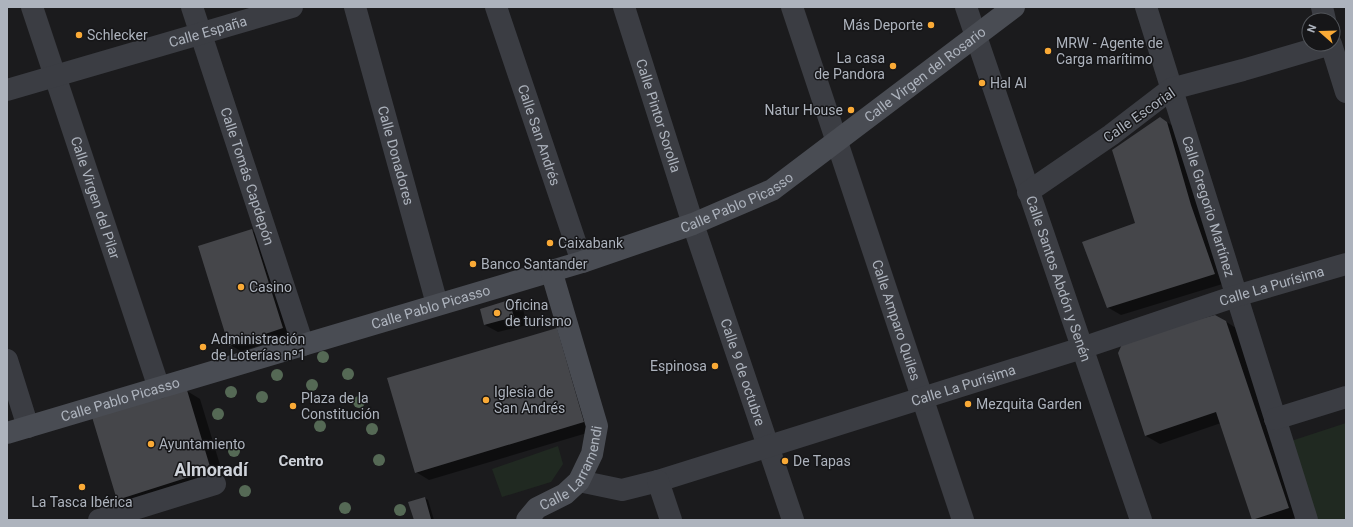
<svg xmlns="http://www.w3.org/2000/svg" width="1353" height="527" viewBox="0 0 1353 527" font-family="Roboto,sans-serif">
  <rect width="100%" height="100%" fill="#1b1b1d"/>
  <!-- green -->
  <path fill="#202921" d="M1346,423V520H1314L1288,442Z
    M558,446L563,464L551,482L502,497L492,469Z"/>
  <!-- shadow -->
  <path fill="#0007" d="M1160,118L1178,129L1229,282L1121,315L1107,307L1139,224Z
    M252,231L263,237L293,335L241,351L230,345Z
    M509,301L523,309L527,325L498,332L485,325Z
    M1225,321L1239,330L1302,515L1288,520L1253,519L1221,423L1160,444L1146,436Z
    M556,329L597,430L429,480L416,472Z
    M187,391L200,399L224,478L132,507L118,499Z
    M425,498L428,500L434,520H415L410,502Z"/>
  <!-- building -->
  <path fill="#45464a" d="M1160,117L1167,122L1191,205L1215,274L1107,308L1082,242L1135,223L1112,150Z
    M252,229L283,328L229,346L198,246Z
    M509,300L514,317L484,325L480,309Z
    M1215,315L1226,321L1289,508L1252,520L1216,412L1145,436L1118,353L1124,340Z
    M557,328L584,422L415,473L387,378Z
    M187,390L211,470L117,500L92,417Z
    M425,497L431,519L414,520L408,502Z"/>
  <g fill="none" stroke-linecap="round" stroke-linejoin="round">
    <!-- street -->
    <g stroke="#3b3d43" stroke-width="22">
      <path id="s1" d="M32,7L159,388"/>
      <path id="s2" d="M192,7L303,345"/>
      <path id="s3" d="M355,7L437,304"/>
      <path id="s4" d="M496,7L582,262"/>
      <path id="s5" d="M624,7L693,224L793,520"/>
      <path id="s6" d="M792,7L963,520"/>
      <path id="s7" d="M966,7L1141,520"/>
      <path id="s8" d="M1146,7L1307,520"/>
      <path d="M1322,7L1325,20"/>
      <path id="s9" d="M7,90L292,7"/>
      <path d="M1028,192L1111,135L1171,89L1243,70L1331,44L1346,92"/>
      <path d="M7,360L28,427"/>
      <path d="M1275,419L1346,397"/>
      <path id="s10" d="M579,481L622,490L658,481L1082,348L1236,296L1346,264"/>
      <path d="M658,481L671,520"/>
      <path d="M99,520L215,484"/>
    </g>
    <!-- secondary -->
    <g stroke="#494c53" stroke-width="22">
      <path id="s11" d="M7,433L582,262L693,224L772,190L1014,7"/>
      <path id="s12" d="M527,520L537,508L565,494L579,481L592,454L597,426L551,270"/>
    </g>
  </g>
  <!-- trees -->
  <g fill="#556955">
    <circle cx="323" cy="357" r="6"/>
    <circle cx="348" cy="374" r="6"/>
    <circle cx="277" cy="375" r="6"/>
    <circle cx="312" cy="385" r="6"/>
    <circle cx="231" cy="392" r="6"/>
    <circle cx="262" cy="397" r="6"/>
    <circle cx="359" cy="402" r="6"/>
    <circle cx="218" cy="414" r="6"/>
    <circle cx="320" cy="426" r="6"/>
    <circle cx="372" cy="429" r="6"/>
    <circle cx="234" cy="451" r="6"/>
    <circle cx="379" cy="460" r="6"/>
    <circle cx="245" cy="491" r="6"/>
    <circle cx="345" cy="508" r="6"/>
    <circle cx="400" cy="510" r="6"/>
  </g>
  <!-- markers -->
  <g fill="#faaa36" stroke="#161618" stroke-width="1.5">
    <circle cx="931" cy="25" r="4"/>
    <circle cx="79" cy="35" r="4"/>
    <circle cx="1048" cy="51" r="4"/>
    <circle cx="893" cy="66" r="4"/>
    <circle cx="982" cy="83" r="4"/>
    <circle cx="851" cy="110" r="4"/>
    <circle cx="550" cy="243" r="4"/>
    <circle cx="473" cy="264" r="4"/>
    <circle cx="241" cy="287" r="4"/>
    <circle cx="497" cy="313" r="4"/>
    <circle cx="203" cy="347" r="4"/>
    <circle cx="715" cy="366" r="4"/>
    <circle cx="486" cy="400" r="4"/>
    <circle cx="968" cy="404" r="4"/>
    <circle cx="293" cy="406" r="4"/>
    <circle cx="151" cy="444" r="4"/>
    <circle cx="785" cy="461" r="4"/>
    <circle cx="82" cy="487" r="4"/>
  </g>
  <g text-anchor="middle" stroke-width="3" stroke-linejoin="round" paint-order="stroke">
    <!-- poi labels -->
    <g font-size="14" fill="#adb3bd" stroke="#161618" text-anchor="start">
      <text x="923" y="30" text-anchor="end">Más Deporte</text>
      <text x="87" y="40">Schlecker</text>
      <text x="1056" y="48">MRW - Agente de<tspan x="1056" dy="16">Carga marítimo</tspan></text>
      <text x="885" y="63" text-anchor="end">La casa<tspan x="885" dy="16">de Pandora</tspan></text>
      <text x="990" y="88">Hal Al</text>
      <text x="843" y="115" text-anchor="end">Natur House</text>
      <text x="558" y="248">Caixabank</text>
      <text x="481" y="269">Banco Santander</text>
      <text x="249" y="292">Casino</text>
      <text x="505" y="310">Oficina<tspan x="505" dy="16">de turismo</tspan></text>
      <text x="211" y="344">Administración<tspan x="211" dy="16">de Loterías nº1</tspan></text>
      <text x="707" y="371" text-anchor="end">Espinosa</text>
      <text x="494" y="397">Iglesia de<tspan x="494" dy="16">San Andrés</tspan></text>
      <text x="301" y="403">Plaza de la<tspan x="301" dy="16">Constitución</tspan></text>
      <text x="976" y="409">Mezquita Garden</text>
      <text x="159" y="449">Ayuntamiento</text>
      <text x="793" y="466">De Tapas</text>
      <text x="82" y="507" text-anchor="middle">La Tasca Ibérica</text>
    </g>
    <!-- street labels -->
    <g font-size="14" fill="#adb3bd" stroke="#161618">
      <text dy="5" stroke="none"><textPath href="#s9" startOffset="209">Calle España</textPath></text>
      <text dy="5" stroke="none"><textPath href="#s11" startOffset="995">Calle Virgen del Rosario</textPath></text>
      <text transform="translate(1139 115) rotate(-35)" y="5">Calle Escorial</text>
      <text dy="5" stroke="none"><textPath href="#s5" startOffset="114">Calle Pintor Sorolla</textPath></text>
      <text dy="5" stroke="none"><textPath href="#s4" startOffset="135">Calle San Andrés</textPath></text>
      <text dy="5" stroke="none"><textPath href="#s3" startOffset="154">Calle Donadores</textPath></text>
      <text dy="5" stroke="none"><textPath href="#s2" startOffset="178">Calle Tomás Capdepón</textPath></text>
      <text dy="5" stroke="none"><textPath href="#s1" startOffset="201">Calle Virgen del Pilar</textPath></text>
      <text dy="5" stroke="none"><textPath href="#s11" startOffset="766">Calle Pablo Picasso</textPath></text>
      <text dy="5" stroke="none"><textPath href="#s8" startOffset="209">Calle Gregorio Martínez</textPath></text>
      <text dy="5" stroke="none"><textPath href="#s7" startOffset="287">Calle Santos Abdón y Senén</textPath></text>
      <text dy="5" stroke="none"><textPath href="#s10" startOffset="725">Calle La Purísima</textPath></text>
      <text dy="5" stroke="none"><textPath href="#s11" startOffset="442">Calle Pablo Picasso</textPath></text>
      <text dy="5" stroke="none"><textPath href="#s6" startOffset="330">Calle Amparo Quiles</textPath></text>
      <text dy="5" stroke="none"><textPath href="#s5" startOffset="384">Calle 9 de octubre</textPath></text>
      <text dy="5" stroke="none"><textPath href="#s10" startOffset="401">Calle La Purísima</textPath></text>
      <text dy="5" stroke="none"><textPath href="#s11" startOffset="118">Calle Pablo Picasso</textPath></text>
      <text dy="5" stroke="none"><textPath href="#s12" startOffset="72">Calle Larramendi</textPath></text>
    </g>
    <!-- neighbourhood labels -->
    <g font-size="15" font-weight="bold" fill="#ced2d9" stroke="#161618">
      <text x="301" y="466">Centro</text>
    </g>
    <!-- district labels -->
    <g font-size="18" font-weight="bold" fill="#ced2d9" stroke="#161618">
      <text x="211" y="476">Almoradí</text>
    </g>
  </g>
  <!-- border -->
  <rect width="1353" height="527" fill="none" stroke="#adb3bd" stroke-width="16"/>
  <!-- north arrow -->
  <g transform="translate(1321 32) rotate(290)"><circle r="19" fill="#161618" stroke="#52555a"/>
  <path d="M0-3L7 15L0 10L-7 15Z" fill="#faaa36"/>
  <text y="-6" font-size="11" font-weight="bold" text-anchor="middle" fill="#adb3bd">N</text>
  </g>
</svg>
